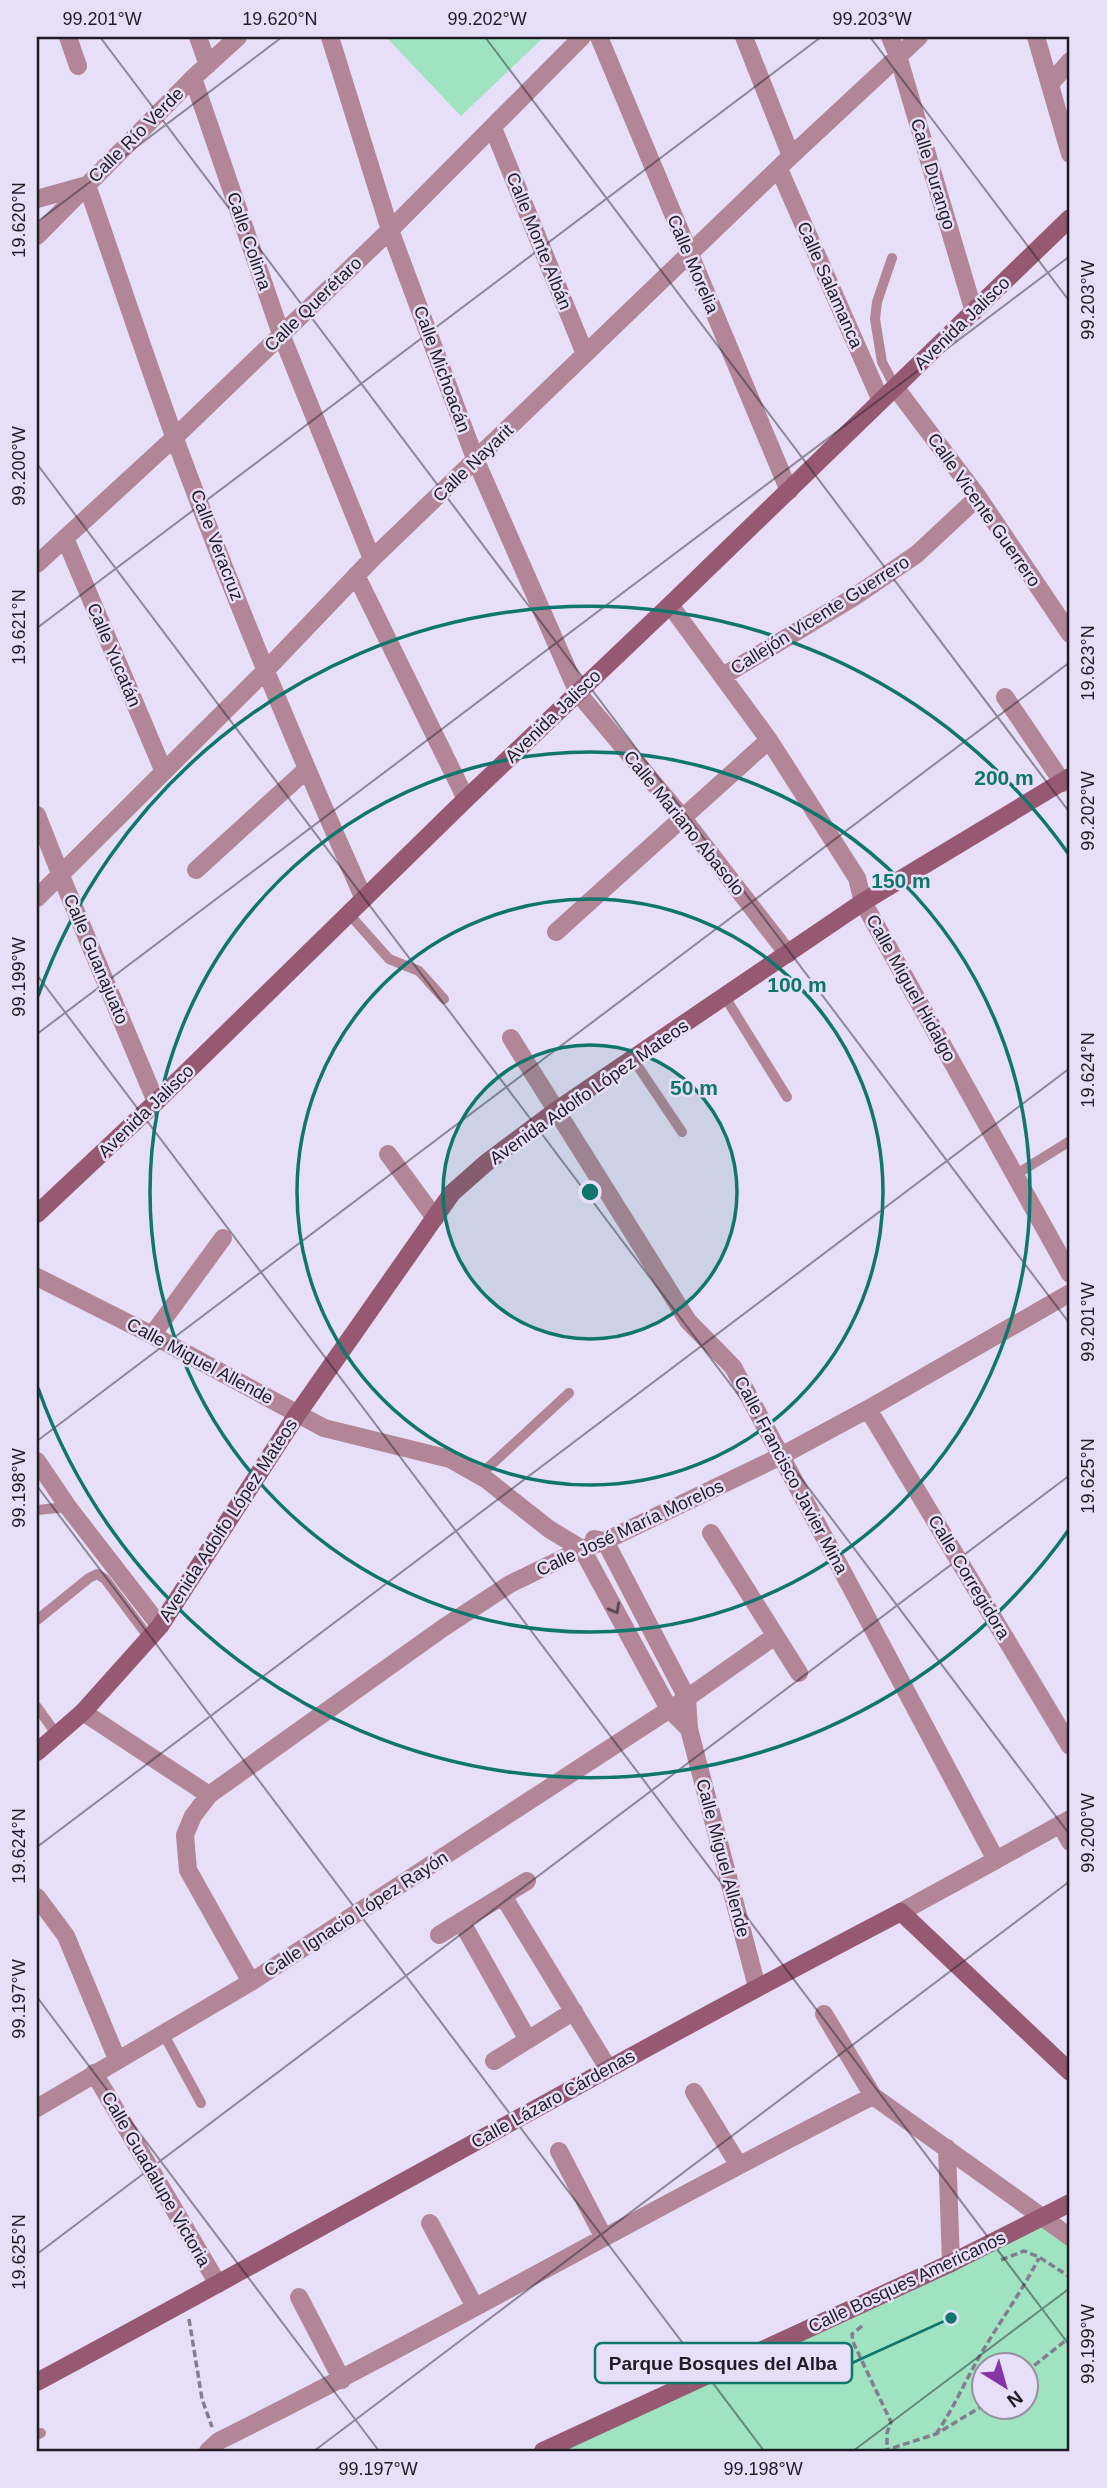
<svg xmlns="http://www.w3.org/2000/svg" width="1107" height="2488" viewBox="0 0 1107 2488" font-family="Arial,sans-serif">
  <rect width="100%" height="100%" fill="#e7def7"/>
  <!-- green -->
  <path fill="#9fe3c1" fill-rule="evenodd" d="M386,37H544L461,116Z
    M1043,2219L1070,2237V2451H543ZM984,2366H1026V2408H984Z"/>
  <g fill="none" stroke-linecap="round" stroke-linejoin="round">
    <!-- path -->
    <path stroke="#837d8e" stroke-width="3.5" stroke-dasharray="7 3.5" stroke-linecap="butt" d="M1001,2260L1024,2251L1039,2257L1070,2277
      M189,2319L202,2399L212,2427
      M862,2326L852,2334L853,2342L891,2422L887,2433V2450
      M1026,2372L1070,2337
      M936,2434C954,2408 966,2379 982,2352C1001,2320 1022,2291 1039,2258
      M883,2451L936,2434L984,2405"/>
    <!-- service -->
    <path stroke="#b28696" stroke-width="10" d="M892,258L877,302L875,319L882,362L895,387
      M349,914L389,959L419,971L444,999
      M725,997L787,1097
      M633,1059L682,1132
      M1015,1175L1070,1141
      M479,1476L569,1393
      M37,1510L68,1507
      M37,1620L89,1578L97,1574L105,1579L150,1639
      M37,1707L57,1735
      M163,2033L201,2103
      M37,2435L41,2433"/>
    <!-- pedestrian -->
    <path stroke="#b28696" stroke-width="18" d="M61,876L156,1102"/>
    <!-- minor -->
    <path stroke="#b28696" stroke-width="18" d="M68,37L78,66
      M198,37L208,65
      M330,37L390,230L476,461L578,693L682,817L788,954
      M599,37L789,491
      M744,37L791,156
      M890,37L898,56L974,312
      M1036,37L1070,154
      M193,78L281,334L372,559
      M1051,83L1070,61
      M493,128L585,354
      M779,169L881,401
      M37,199L87,185C116,269 144,353 174,436C232,593 296,747 364,899
      M37,236L193,78L238,37
      M895,387L978,497L1070,634
      M65,538L164,772
      M37,564L175,437L390,230L582,37
      M356,575L466,799
      M670,605L769,740L857,878L863,902L1070,1274
      M723,676L854,597L917,554L978,497
      M1005,697L1063,783
      M37,815L61,876
      M196,870L306,770
      M37,898L265,671L372,559L791,156L919,37
      M556,932L769,740
      M511,1038L688,1321L733,1367L781,1456L868,1409L1070,1293
      M388,1154L435,1218
      M152,1335L223,1238
      M868,1409L1070,1746
      M37,1461L68,1507L160,1626
      M711,1533L799,1673
      M83,1712L209,1795
      M1060,1824L1070,1842
      M996,1860L1070,1819
      M503,1896L608,2068
      M37,1897L66,1936L117,2059
      M461,1921L528,2040
      M439,1935L527,1881
      M251,1982L188,1870L185,1835L193,1816L209,1795L443,1628L510,1584L582,1549
      M824,2014L873,2096L1070,2237
      M494,2061L574,2011
      M94,2073L218,2284
      M694,2092L738,2164
      M37,2108L251,1982L687,1698L775,1636
      M947,2148L951,2263
      M559,2151L604,2238
      M430,2223L475,2307
      M299,2297L342,2380
      M208,2451L219,2441C440,2331 653,2207 873,2096"/>
    <!-- tertiary -->
    <path stroke="#b28696" stroke-width="18" d="M37,1277L152,1335L324,1428L450,1459L487,1480L549,1529L582,1549L669,1709L689,1729
      M594,1539L605,1541L687,1698L689,1729L757,1987
      M582,1549L605,1541L781,1456L996,1860L901,1912"/>
    <!-- secondary -->
    <path stroke="#965971" stroke-width="18" d="M37,1214L156,1102L466,799L670,605L1070,218
      M37,1752L83,1712L160,1626L298,1413L452,1193L486,1163L557,1110L863,902L1070,777
      M37,2382C326,2227 610,2064 901,1912L1070,2072
      M543,2451L951,2263L1070,2203"/>
  </g>
  <!-- one-way arrows -->
  <defs><path id="oneway-chevron" d="M-2-3.5L2.5 0L-2 3.5" fill="none" stroke-width="1.6" stroke-linecap="round" stroke-linejoin="round" transform="scale(1.75)"/></defs>
  <use stroke="#5a4652" href="#oneway-chevron" transform="translate(615 1609) rotate(61)"/>
  <!-- ticks -->
  <path fill="none" stroke="#1f1c25" stroke-width="2" stroke-opacity="0.45" d="M100,37L1070,1324M485,37L1070,813M870,37L1070,302M37,222L282,37M37,464L1070,1835M37,628L821,37M37,975L1070,2346M37,1034L1070,256M37,1441L1070,662M37,1486L764,2451M37,1847L1070,1068M37,1997L379,2451M37,2254L1070,1475M314,2451L1070,1881M853,2451L1070,2288"/>
  <!-- distance rings -->
  <circle cx="590" cy="1192" r="147" fill="#0f766e" fill-opacity=".12"/>
  <g fill="none" stroke="#0f766e" stroke-width="3.5">
    <circle cx="590" cy="1192" r="147"/>
    <circle cx="590" cy="1192" r="293"/>
    <circle cx="590" cy="1192" r="440"/>
    <path d="M1070 1528A586 586 0 0 1 38 1388M38 996A586 586 0 0 1 1070 856"/>
  </g>
  <g text-anchor="middle" stroke-width="5" stroke-linejoin="round" paint-order="stroke">
    <!-- street labels -->
    <g font-size="18" fill="#1f1c25" stroke="#e7def7">
      <text transform="translate(136 135) rotate(-45)" y="6">Calle Río Verde</text>
      <text transform="translate(933 174) rotate(73)" y="6">Calle Durango</text>
      <text transform="translate(249 241) rotate(71)" y="6">Calle Colima</text>
      <text transform="translate(539 241) rotate(68)" y="6">Calle Monte Albán</text>
      <text transform="translate(693 264) rotate(67)" y="6">Calle Morelia</text>
      <text transform="translate(830 285) rotate(66)" y="6">Calle Salamanca</text>
      <text transform="translate(313 304) rotate(-44)" y="6">Calle Querétaro</text>
      <text transform="translate(962 323) rotate(-44)" y="6">Avenida Jalisco</text>
      <text transform="translate(442 369) rotate(70)" y="6">Calle Michoacán</text>
      <text transform="translate(473 463) rotate(-44)" y="6">Calle Nayarit</text>
      <text transform="translate(984 510) rotate(55)" y="6">Calle Vicente Guerrero</text>
      <text transform="translate(217 545) rotate(69)" y="6">Calle Veracruz</text>
      <text transform="translate(820 615) rotate(-32)" y="6">Callejón Vicente Guerrero</text>
      <text transform="translate(114 655) rotate(67)" y="6">Calle Yucatán</text>
      <text transform="translate(553 716) rotate(-44)" y="6">Avenida Jalisco</text>
      <text transform="translate(684 823) rotate(51)" y="6">Calle Mariano Abasolo</text>
      <text transform="translate(96 959) rotate(67)" y="6">Calle Guanajuato</text>
      <text transform="translate(911 988) rotate(61)" y="6">Calle Miguel Hidalgo</text>
      <text transform="translate(589 1092) rotate(-35)" y="6">Avenida Adolfo López Mateos</text>
      <text transform="translate(146 1111) rotate(-44)" y="6">Avenida Jalisco</text>
      <text transform="translate(200 1361) rotate(28)" y="6">Calle Miguel Allende</text>
      <text transform="translate(791 1475) rotate(62)" y="6">Calle Francisco Javier Mina</text>
      <text transform="translate(228 1520) rotate(-57)" y="6">Avenida Adolfo López Mateos</text>
      <text transform="translate(630 1528) rotate(-25)" y="6">Calle José María Morelos</text>
      <text transform="translate(969 1577) rotate(59)" y="6">Calle Corregidora</text>
      <text transform="translate(723 1858) rotate(75)" y="6">Calle Miguel Allende</text>
      <text transform="translate(356 1914) rotate(-33)" y="6">Calle Ignacio López Rayón</text>
      <text transform="translate(553 2099) rotate(-29)" y="6">Calle Lázaro Cárdenas</text>
      <text transform="translate(156 2179) rotate(60)" y="6">Calle Guadalupe Victoria</text>
      <text transform="translate(907 2282) rotate(-25)" y="6">Calle Bosques Americanos</text>
    </g>
  </g>
  <circle cx="590" cy="1192" r="10" fill="#0f766e" stroke="#e7def7" stroke-width="3.5"/>
  <g font-size="21" text-anchor="middle" font-weight="bold" fill="#0f766e" stroke="#e7def7" stroke-width="5" stroke-linejoin="round" paint-order="stroke">
    <text x="1004" y="785">200 m</text>
    <text x="901" y="888">150 m</text>
    <text x="797" y="992">100 m</text>
    <text x="694" y="1095">50 m</text>
  </g>
  <!-- callouts -->
  <path fill="none" stroke="#0f766e" stroke-width="2.5" d="M951 2318L852 2363"/>
  <circle fill="#0f766e" stroke="#e7def7" stroke-width="2.5" cx="951" cy="2318" r="7"/>
  <rect fill="#e7def7" stroke="#0f766e" stroke-width="2.5" x="595" y="2343" width="257" height="40" rx="7"/>
  <g font-size="19" text-anchor="middle" font-weight="bold" fill="#1f1c25">
    <text x="723" y="2370">Parque Bosques del Alba</text>
  </g>
  <!-- border -->
  <rect width="1107" height="2488" fill="none" stroke="#e7def7" stroke-width="77"/>
  <!-- north arrow -->
  <g transform="translate(1005 2386) rotate(143)"><circle r="33" fill="#e7def7" stroke="#9790a3" stroke-width="2"/>
  <path d="M0-5L12 26L0 18L-12 26Z" fill="#8536a6"/>
  <text y="-10" font-size="19" font-weight="bold" text-anchor="middle" fill="#1f1c25">N</text>
  </g>
  <rect x="38" y="38" width="1030" height="2412" fill="none" stroke="#1f1c25" stroke-width="2.5"/>
  <g font-size="18" text-anchor="middle" fill="#1f1c25">
    <text x="102" y="25">99.201°W</text>
    <text x="280" y="25">19.620°N</text>
    <text x="487" y="25">99.202°W</text>
    <text x="872" y="25">99.203°W</text>
    <text transform="translate(19 220) rotate(-90)" y="6">19.620°N</text>
    <text transform="translate(1088 300) rotate(-90)" y="6">99.203°W</text>
    <text transform="translate(19 466) rotate(-90)" y="6">99.200°W</text>
    <text transform="translate(19 627) rotate(-90)" y="6">19.621°N</text>
    <text transform="translate(1088 663) rotate(-90)" y="6">19.623°N</text>
    <text transform="translate(1088 811) rotate(-90)" y="6">99.202°W</text>
    <text transform="translate(19 977) rotate(-90)" y="6">99.199°W</text>
    <text transform="translate(1088 1070) rotate(-90)" y="6">19.624°N</text>
    <text transform="translate(1088 1322) rotate(-90)" y="6">99.201°W</text>
    <text transform="translate(1088 1476) rotate(-90)" y="6">19.625°N</text>
    <text transform="translate(19 1488) rotate(-90)" y="6">99.198°W</text>
    <text transform="translate(1088 1833) rotate(-90)" y="6">99.200°W</text>
    <text transform="translate(19 1846) rotate(-90)" y="6">19.624°N</text>
    <text transform="translate(19 1999) rotate(-90)" y="6">99.197°W</text>
    <text transform="translate(19 2252) rotate(-90)" y="6">19.625°N</text>
    <text transform="translate(1088 2344) rotate(-90)" y="6">99.199°W</text>
    <text x="378" y="2475">99.197°W</text>
    <text x="763" y="2475">99.198°W</text>
  </g>
</svg>
